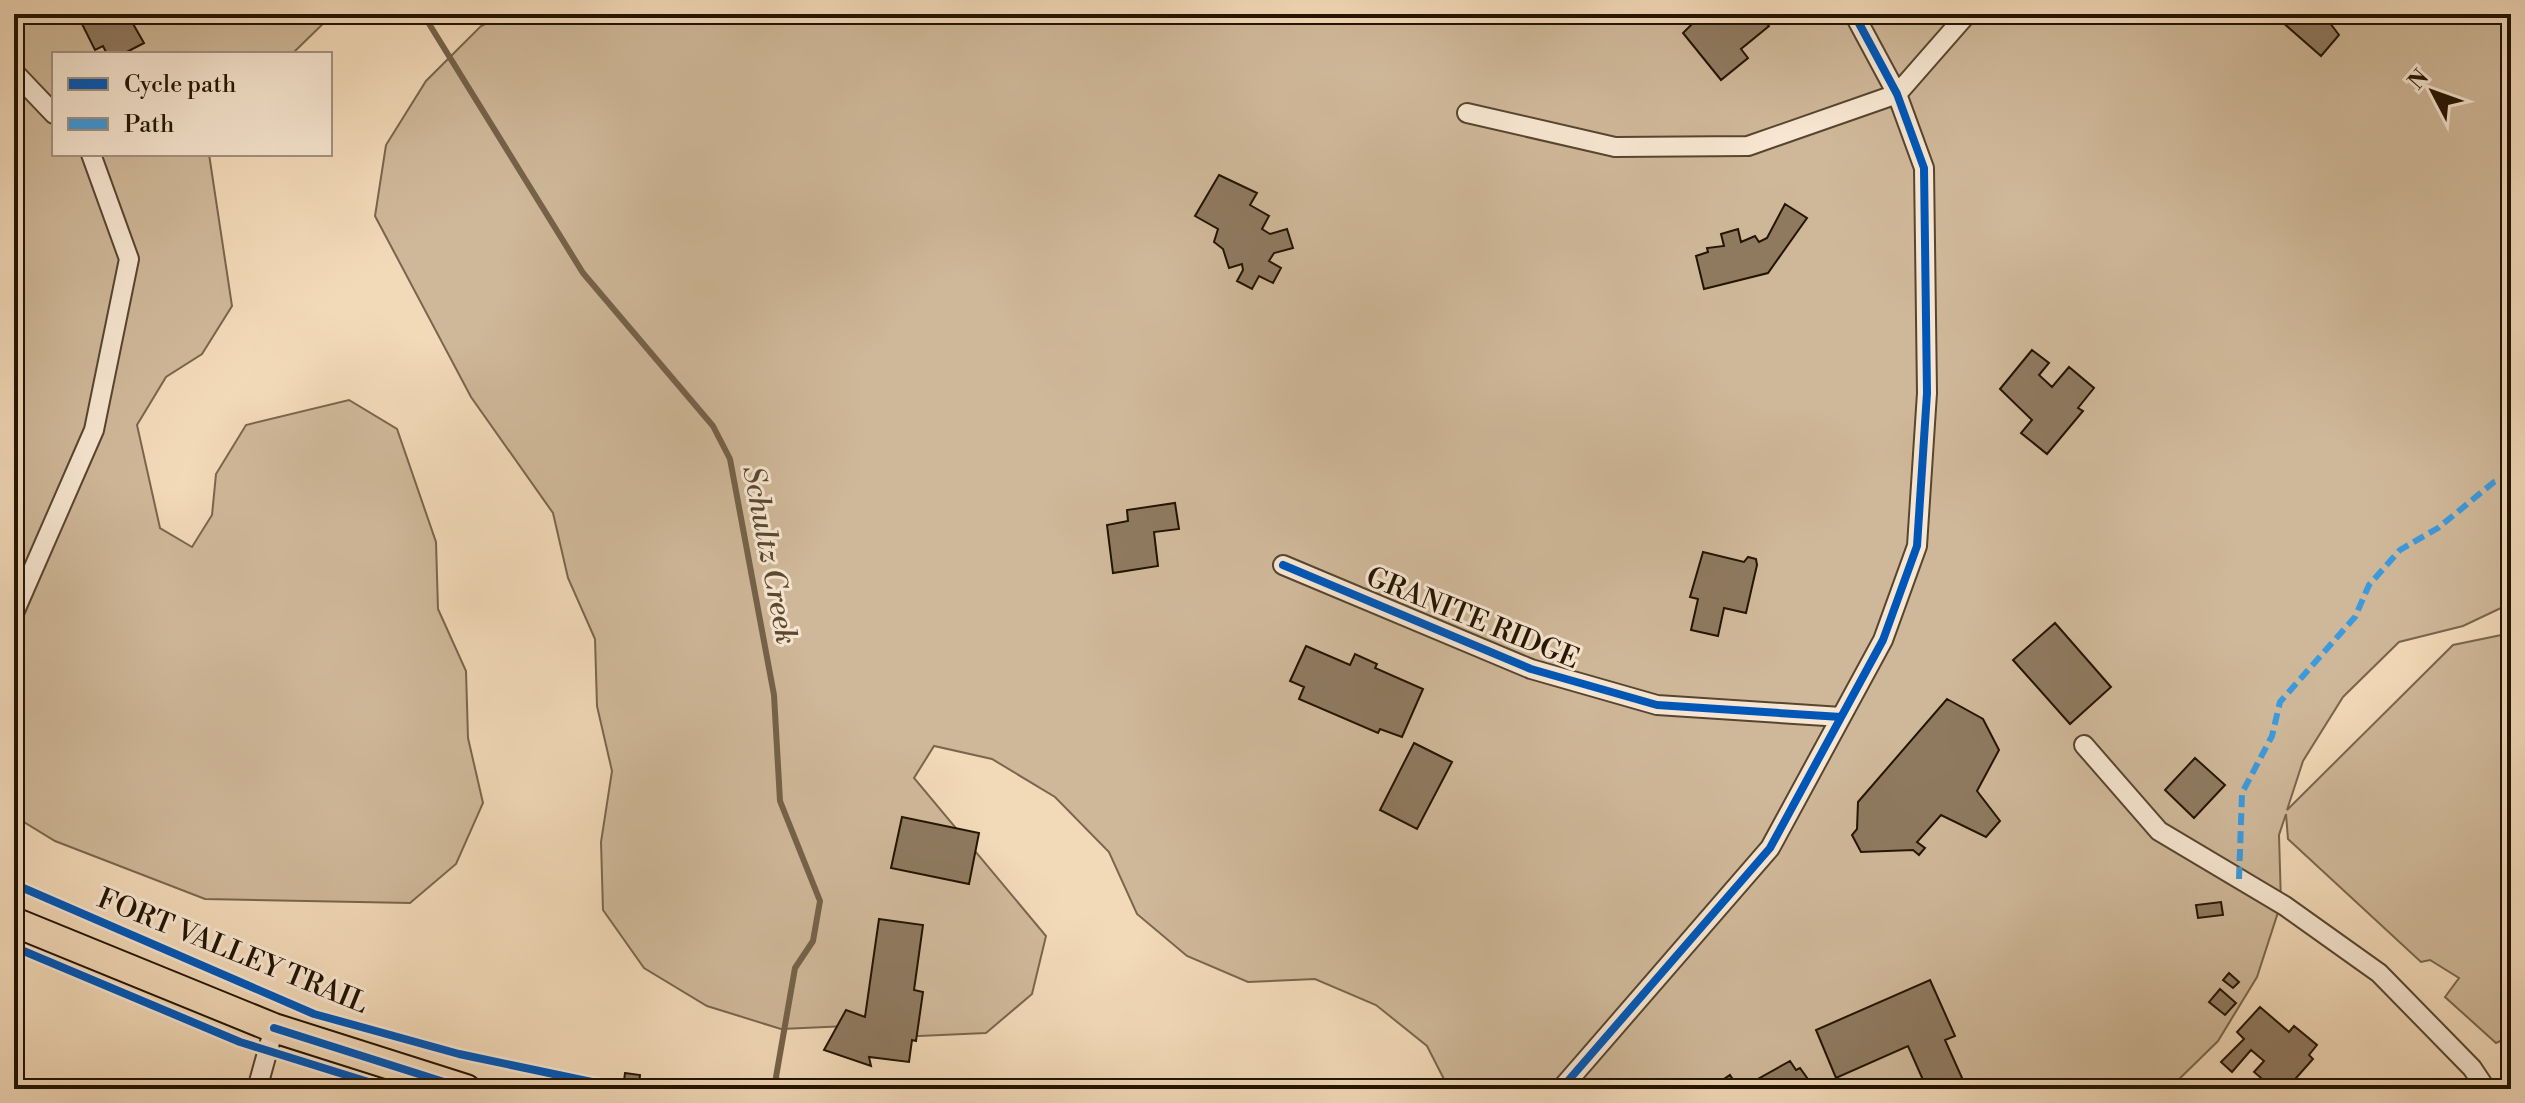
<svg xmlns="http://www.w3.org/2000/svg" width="2525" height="1103" viewBox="0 0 2525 1103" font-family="'Libre Bodoni',serif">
  <rect width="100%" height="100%" fill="#f2d9b8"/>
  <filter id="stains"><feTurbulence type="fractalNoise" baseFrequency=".0025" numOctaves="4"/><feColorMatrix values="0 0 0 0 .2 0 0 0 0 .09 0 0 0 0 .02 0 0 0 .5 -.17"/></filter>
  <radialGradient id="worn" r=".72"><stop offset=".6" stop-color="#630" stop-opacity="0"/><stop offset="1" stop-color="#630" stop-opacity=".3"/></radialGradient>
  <!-- green -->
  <path fill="#cfb899" stroke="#79664d" stroke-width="2" d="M14,14H333L292,54H54V154H209L232,306L202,354L166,377L137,425L160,528L192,547L212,515L216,474L246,425L349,400L397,429L436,542L438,609L466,671L468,738L483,803L456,864L410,903L205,899L55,841L14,816Z
    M507,14H2511V624L2506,626L2501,608L2463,626L2399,642L2343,697L2303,761L2287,810L2453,645L2511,633V1036L2496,1043L2445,997L2459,978L2430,960L2421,962L2288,839L2286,814L2279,835L2281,903L2257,977L2218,1041L2169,1089H1449L1427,1046L1376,1005L1315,979L1248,982L1187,956L1137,914L1109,852L1055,797L992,759L934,746L914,778L1046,936L1032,994L986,1033L919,1036L848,1026L781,1029L707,1006L644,968L603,910L601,842L612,771L597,706L595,639L568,578L553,513L471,397L375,216L386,145L426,81L481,26Z"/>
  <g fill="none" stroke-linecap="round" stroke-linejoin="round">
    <!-- stream -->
    <path stroke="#75624a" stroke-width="6" d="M423,14L583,273L713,426L730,459L774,695L780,801L820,901L813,941L795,968L776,1077L779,1089"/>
  </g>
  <!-- building -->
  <path fill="#8f7a60" stroke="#231401" stroke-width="2" d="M86,14H143L132,22L144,43L123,54H107L103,46L95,50L82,24L90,20Z
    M1702,14H1759L1769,26L1741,49L1748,58L1721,80L1683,33Z
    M2273,14H2323L2339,35L2321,56Z
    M1219,175L1257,193L1250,205L1269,216L1262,229L1270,234L1287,229L1293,248L1274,253L1269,261L1281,268L1273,283L1259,276L1252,289L1237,281L1243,270L1242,264L1229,268L1223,249L1214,242L1218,229L1195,216Z
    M1785,204L1807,218L1768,273L1704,289L1696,256L1708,252L1707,248L1724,246L1721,234L1738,229L1741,242L1755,236L1759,242L1767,238Z
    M2032,350L2049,363L2039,375L2052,387L2069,367L2094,388L2078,408L2083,411L2047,454L2021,433L2032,420L2000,389Z
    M1175,503L1179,529L1154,532L1158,566L1113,573L1107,525L1128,521L1127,510Z
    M1703,552L1744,562L1748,557L1756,559L1757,565L1746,613L1724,608L1718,636L1691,630L1698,599L1690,597Z
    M2055,623L2111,687L2070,724L2013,660Z
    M1306,646L1350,665L1355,654L1377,664L1375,668L1423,689L1402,737L1380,729L1378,733L1299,699L1304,687L1290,681Z
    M1947,699L1983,719L1999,750L1977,791L2000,821L1986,837L1941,815L1917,842L1925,848L1919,855L1913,850L1861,852L1852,835L1857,829L1858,802Z
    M1414,743L1452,762L1417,829L1380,810Z
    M2195,758L2225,785L2194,818L2165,790Z
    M902,817L979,833L969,884L891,868Z
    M2221,902L2223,915L2198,918L2196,905Z
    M879,919L923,925L914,990L923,992L916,1041L912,1040L909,1062L869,1057L871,1066L824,1050L846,1010L865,1017Z
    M2229,973L2239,982L2233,988L2223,980Z
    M1930,980L1955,1036L1945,1040L1967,1089H1927L1908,1046L1836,1078L1816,1030Z
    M2220,989L2236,1003L2225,1015L2209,1002Z
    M2260,1007L2289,1032L2294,1026L2317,1045L2309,1055L2313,1059L2289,1086L2285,1082L2274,1089L2254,1072L2264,1061L2251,1050L2232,1072L2221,1062L2244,1039L2237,1032Z
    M1790,1061L1796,1070L1800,1068L1815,1089H1740Z
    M625,1073L640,1075L639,1084L624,1081Z
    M1730,1075L1739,1089H1709Z"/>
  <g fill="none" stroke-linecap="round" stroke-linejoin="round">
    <defs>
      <path id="minor" d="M14,72L54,114
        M1467,113L1615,147L1748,146L1897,94L1967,14
        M1283,565L1531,669L1657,705L1841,717
        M14,613L94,430L129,259L91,154
        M2084,745L2159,831L2285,906L2379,973L2472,1068L2486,1089
        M257,1089L274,1028
        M1561,1089L1770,848L1883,640L1917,546L1927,393L1924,168L1897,94L1854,14"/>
      <path id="primary" d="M14,922L274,1028L466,1089"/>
    </defs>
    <!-- minor casing -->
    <use href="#minor" stroke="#57452f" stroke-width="22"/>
    <!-- primary casing -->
    <use href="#primary" stroke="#231401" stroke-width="32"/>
    <!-- minor -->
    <use href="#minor" stroke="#f7e6d1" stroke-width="18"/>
    <!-- primary -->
    <use href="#primary" stroke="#f2d9b8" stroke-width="28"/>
    <!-- quiet -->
    <path stroke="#3c9add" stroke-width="6" stroke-dasharray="12 6" stroke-linecap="butt" d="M2239,879L2242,793L2272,736L2280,702L2355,617L2369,585L2400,550L2438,528L2494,482L2511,475"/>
    <defs>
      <path id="cycleway" d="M1283,565L1531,669L1657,705L1841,717
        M14,884L314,1014L459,1054L625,1089
        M14,947L240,1042L391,1089
        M274,1028L466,1089
        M1561,1089L1770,848L1883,640L1917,546L1927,393L1924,168L1897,94L1854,14"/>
    </defs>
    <!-- cycleway casing -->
    <use href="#cycleway" stroke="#f7e6d1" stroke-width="13"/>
    <!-- cycleway -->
    <use href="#cycleway" stroke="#0057b8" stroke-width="8"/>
  </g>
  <g text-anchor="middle" stroke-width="6" stroke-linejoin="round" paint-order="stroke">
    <!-- street labels -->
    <g font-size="28" fill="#231401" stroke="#f7e6d1">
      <text transform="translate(1473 617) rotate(22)" y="10">GRANITE RIDGE</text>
      <text transform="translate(233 950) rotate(22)" y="10">FORT VALLEY TRAIL</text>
    </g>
    <!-- water labels -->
    <g font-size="30" font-style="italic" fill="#5a4831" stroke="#f7e6d1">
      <text transform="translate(770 555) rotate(79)" y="10">Schultz Creek</text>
    </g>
  </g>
  <!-- margin -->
  <rect width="2525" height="1103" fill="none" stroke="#f2d9b8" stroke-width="48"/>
  <rect x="16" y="16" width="2493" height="1071" fill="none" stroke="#231401" stroke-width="4"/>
  <rect x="24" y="24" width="2477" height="1055" fill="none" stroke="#231401" stroke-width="2"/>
  <!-- legend -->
  <rect x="52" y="52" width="280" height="104" fill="#f7e6d1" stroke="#a2927e" stroke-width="2"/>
  <rect x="68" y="78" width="40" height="12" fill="#0057b8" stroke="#a2927e" stroke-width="2"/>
  <text x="124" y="92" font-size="24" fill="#231401">Cycle path</text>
  <rect x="68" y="118" width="40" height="12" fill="#3c9add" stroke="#a2927e" stroke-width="2"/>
  <text x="124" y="132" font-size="24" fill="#231401">Path</text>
  <!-- north arrow -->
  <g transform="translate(2433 92) rotate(311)" stroke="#f7e6d1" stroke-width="6" paint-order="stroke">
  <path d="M0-6L14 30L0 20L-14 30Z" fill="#231401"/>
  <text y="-12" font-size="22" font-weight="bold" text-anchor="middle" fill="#231401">N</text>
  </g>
  <rect width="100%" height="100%" filter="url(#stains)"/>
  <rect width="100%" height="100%" fill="url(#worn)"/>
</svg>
